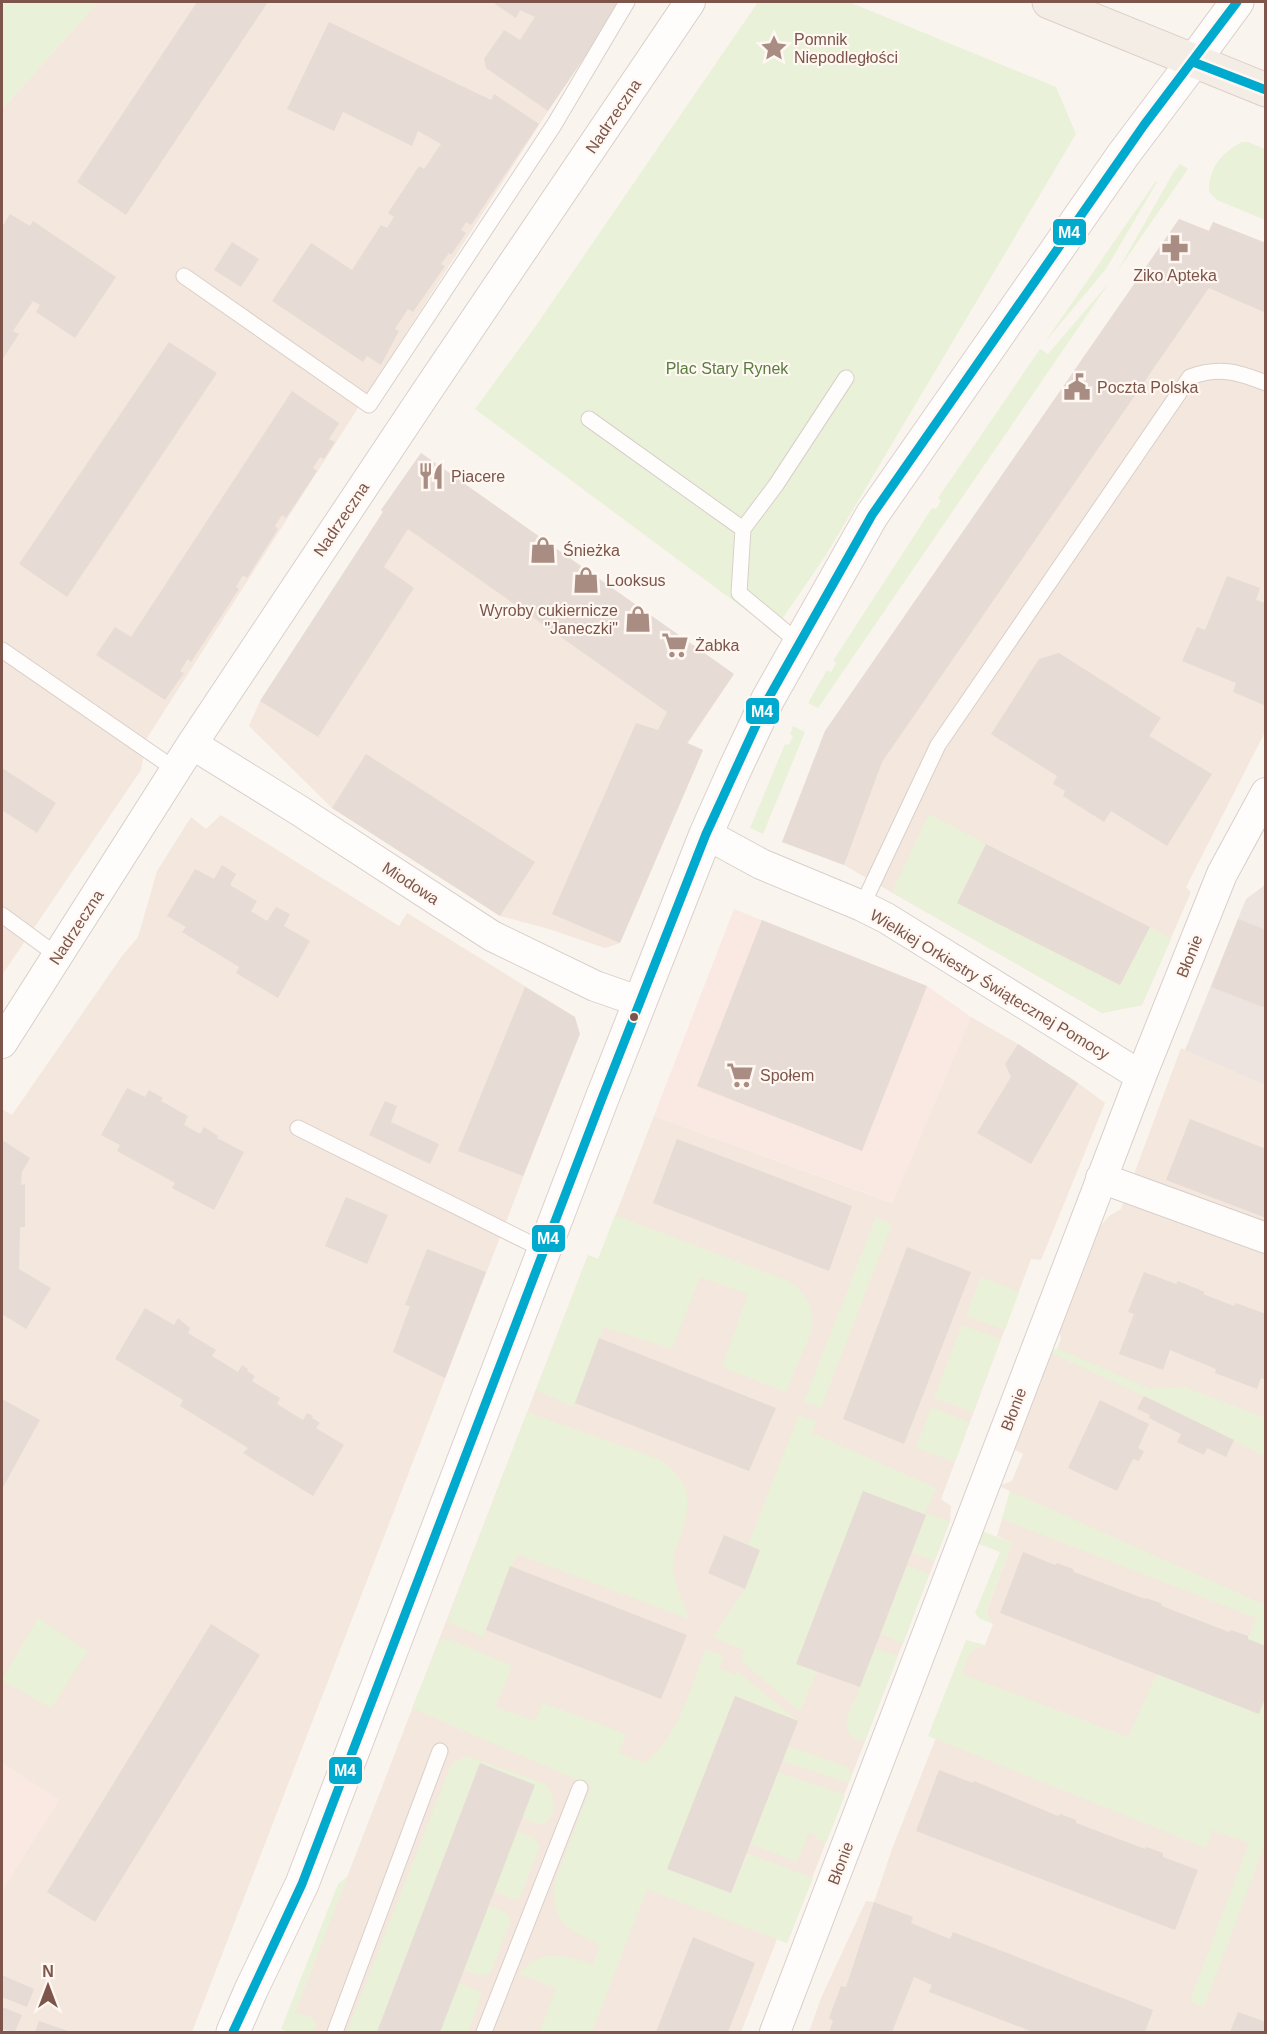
<svg xmlns="http://www.w3.org/2000/svg" width="1267" height="2034" viewBox="0 0 1267 2034" font-family="Arial,sans-serif">
  <rect width="100%" height="100%" fill="#faf4ee"/>
  <!-- residential -->
  <path fill="#f4e7dd" d="M98,2H622L548,111L147,738L141,770L2,975V109Z
    M1179,219L1209,231L1213,222L1265,243V732L1186,887L1191,892L1142,1005L1102,1013L844,865L782,842L825,731Z
    M421,453L734,674L688,743L703,750L620,943L605,948L549,929L500,916L332,808L249,726L260,701L383,512L381,510Z
    M221,815L399,926L407,913L575,1017L552,1103L192,2032H2V1890L59,1800L2,1763V1109L12,1115L122,956L138,937L157,871L191,817L206,829Z
    M971,1017L1018,1044L1078,1083L1105,1103L1041,1260L1031,1259L941,1499L951,1506L950,1521L787,1943L777,1939L741,2032H287L588,1255L623,1270L612,1224L654,1116L892,1203Z
    M1181,1048L1265,1085V2032H809L821,1998L866,1901L874,1902L892,1849L970,1652L985,1645L993,1624L986,1613L1012,1543L997,1536L1010,1491L999,1486L1012,1481L1023,1454L1013,1449L1049,1352L1057,1349L1061,1339L1059,1332L1101,1225L1109,1216L1121,1209Z"/>
  <!-- commercial -->
  <path fill="#fae8e2" d="M734,909L927,986L971,1017L893,1203L654,1116Z
    M2,1763L59,1800L2,1890Z"/>
  <!-- industrial -->
  <path fill="#ede4df" d="M1265,885V1085L1185,1050L1246,899Z"/>
  <!-- green -->
  <path fill="#e9f1d8" d="M5,2H98L2,109V6Z
    M758,2H849L1056,87L1076,134L826,555L774,631L475,409L535,327Z
    M1242,142H1248L1265,149V220L1217,200L1209,192C1208,169 1222,152 1242,142Z
    M1180,164L1188,169L1117,272L1173,173Z
    M1156,181L1157,182L1106,269L1045,342Z
    M1109,283L818,708L808,703L827,670L831,672L836,663L833,661L932,508L936,509L941,501L938,498L1040,349L1048,354Z
    M793,726L805,732L763,834L750,828L785,744L789,745L793,736L790,734Z
    M929,814L986,844L958,903L1120,985L1150,927L1171,939L1142,1005L1102,1013L892,892Z
    M615,1215L791,1282C803,1292 813,1305 813,1322C813,1332 791,1379 786,1392L722,1367L748,1294L700,1277L672,1349L604,1327L573,1407L536,1390L588,1255L598,1259Z
    M876,1217L892,1224L821,1408L804,1402Z
    M981,1277L1019,1292L1005,1330L966,1316Z
    M962,1325L1001,1339L973,1412L934,1398Z
    M1057,1348L1150,1389L1185,1387L1265,1418V1456L1144,1396L1049,1352Z
    M931,1407L969,1422L955,1462L916,1448Z
    M527,1412L661,1460C693,1486 692,1502 680,1538C676,1548 673,1555 673,1565C672,1580 685,1605 689,1619L517,1554L483,1637L447,1622Z
    M799,1415L816,1421L812,1433L936,1488L925,1513L950,1521L934,1561L912,1553L926,1515L863,1491L797,1663L817,1671L800,1712L741,1660L745,1651L713,1637L745,1589L760,1550L748,1545Z
    M1010,1491L1265,1605V1647L1247,1641L1256,1618L1002,1519Z
    M975,1528L1012,1543L986,1612L993,1624L979,1618L975,1613L1000,1552L971,1541Z
    M907,1565L929,1574L903,1644L881,1634Z
    M38,1618L88,1651L51,1708L2,1680Z
    M440,1640H451L512,1666L495,1707L535,1721L543,1703L626,1734L619,1753L645,1763C679,1736 690,1689 706,1649L724,1656L719,1668L736,1675L737,1671L798,1721L735,1696L668,1869L731,1893L747,1853L813,1878L787,1943L647,1889L592,2032H540L556,1988L519,1974C543,1947 563,1955 593,1965L600,1945C567,1928 554,1928 554,1884L591,1786L412,1708Z
    M966,1640L985,1645L970,1652L962,1674L1128,1737L1157,1674L1265,1696V1844L1204,2007L1190,2001L1249,1843L1212,1830L1206,1848L928,1736Z
    M875,1648L898,1656L865,1741L855,1739L849,1734L846,1721Z
    M788,1746L847,1767L852,1775L849,1783L782,1761Z
    M467,1756L546,1784C548,1788 552,1792 553,1797C556,1809 551,1828 536,1823C531,1822 526,1819 522,1817L534,1785L480,1764L377,2032H347L451,1764Z
    M778,1772L845,1795L826,1843L815,1838L817,1836L809,1832L797,1862L750,1844Z
    M517,1831L534,1838L540,1846L519,1899L516,1900L494,1891Z
    M348,1876L295,2012L313,2018L317,2026L312,2032H289L281,2029L338,1884Z
    M488,1906L507,1913L511,1920L490,1974L480,1976L464,1970Z
    M459,1983L480,1992L481,1996L468,2032H440Z"/>
  <!-- building -->
  <path fill="#e7dbd5" d="M197,2H268L126,215L77,182Z
    M496,2H622L548,111L486,68L484,59L504,30L520,40L535,17L520,10L516,18L495,4Z
    M329,22L491,100L494,94L539,124L471,225L466,222L461,230L466,233L451,255L449,253L441,264L445,266L413,312L408,309L395,329L399,331L381,365L367,356L363,362L272,301L311,243L352,270L381,225L387,228L394,217L388,213L419,166L424,169L441,144L418,131L412,146L343,112L334,131L287,109Z
    M10,214L30,226L33,221L116,277L75,338L36,312L40,305L33,301L13,331L19,334L2,360V227Z
    M1179,219L1209,231L1213,222L1266,243V313L1209,288L882,762L844,865L782,842L825,731Z
    M232,242L259,259L241,287L214,270Z
    M169,342L217,373L67,597L19,564Z
    M292,391L339,423L329,439L335,442L324,459L320,457L313,468L317,471L286,518L282,515L275,526L278,529L247,578L243,575L236,587L239,589L191,662L188,659L180,671L184,673L165,700L96,655L115,627L131,637Z
    M421,453L734,674L687,743L703,750L620,943L552,914L636,723L658,730L667,712L408,529L384,567L414,588L318,737L260,701L383,512L381,510Z
    M1227,576L1260,588L1256,600L1266,603V706L1233,692L1236,683L1182,661L1197,627L1205,630Z
    M1059,653L1161,718L1149,736L1212,774L1167,846L1111,811L1104,822L1063,796L1065,791L1053,784L1057,776L991,734L1039,659Z
    M366,754L535,862L500,916L332,808Z
    M2,768L56,803L37,833L2,810Z
    M986,844L1150,927L1120,985L957,903Z
    M222,865L236,874L230,885L257,901L251,911L267,921L276,907L290,914L284,926L310,941L278,998L236,973L239,967L182,932L186,927L167,916L195,869L214,879Z
    M1238,919L1266,930V1008L1211,987Z
    M762,920L927,986L862,1151L697,1086Z
    M525,987L575,1017L580,1034L523,1176L458,1151Z
    M1018,1044L1078,1083L1031,1164L977,1133L1011,1077L1005,1064Z
    M127,1088L145,1097L149,1090L163,1098L161,1101L188,1116L184,1125L200,1134L204,1127L218,1136L217,1138L244,1152L214,1210L172,1188L175,1183L117,1151L120,1145L101,1135Z
    M385,1101L397,1106L391,1122L439,1144L430,1164L369,1135Z
    M1190,1119L1266,1149V1218L1166,1180Z
    M677,1139L852,1206L829,1271L653,1203Z
    M2,1140L30,1158L22,1172L21,1185L25,1184V1227H20L19,1269L51,1288L26,1329L2,1314Z
    M346,1197L388,1215L367,1264L325,1246Z
    M907,1247L971,1272L904,1444L843,1419Z
    M427,1249L486,1272L445,1378L393,1352L410,1306L405,1305Z
    M1144,1272L1176,1284L1178,1281L1205,1292L1203,1294L1234,1306L1236,1303L1266,1314V1380L1261,1378L1257,1389L1215,1373L1216,1369L1170,1350L1163,1370L1119,1354L1134,1314L1128,1312Z
    M145,1308L174,1325L178,1318L190,1328L188,1333L216,1350L212,1356L238,1372L242,1365L248,1369L247,1371L255,1376L252,1381L280,1398L277,1404L303,1420L307,1413L313,1416L312,1418L320,1423L316,1428L344,1445L313,1496L243,1453L248,1448L180,1406L183,1400L115,1359Z
    M599,1338L776,1408L749,1471L575,1403Z
    M1144,1396L1234,1440L1226,1457L1207,1448L1204,1455L1177,1442L1181,1434L1149,1418L1150,1415L1137,1409Z
    M2,1399L40,1420L2,1489Z
    M1100,1400L1149,1424L1138,1448L1144,1451L1139,1461L1133,1459L1117,1491L1068,1468Z
    M863,1491L926,1515L860,1687L796,1664Z
    M724,1535L760,1550L745,1589L708,1573Z
    M1023,1552L1055,1565L1057,1563L1073,1569L1074,1572L1145,1599L1146,1598L1161,1603L1162,1606L1229,1632L1231,1630L1248,1636V1639L1266,1646V1696L1259,1714L1000,1613Z
    M510,1566L687,1635L661,1699L486,1630Z
    M211,1624L260,1655L95,1922L47,1892Z
    M735,1696L798,1721L731,1893L667,1869Z
    M480,1763L535,1785L459,1983L440,2032H377Z
    M939,1770L973,1783L974,1781L1058,1816L1060,1814L1076,1820V1823L1145,1849L1146,1847L1163,1853V1857L1198,1870L1175,1930L916,1831Z
    M874,1902L913,1917L911,1923L950,1939L953,1932L1153,2010L1145,2032H1033L929,1992L932,1985L914,1977L892,2032H829L833,2021L829,2018L841,1986L846,1987Z
    M693,1937L755,1963L728,2032H656Z
    M2,1975L34,1989L27,2007L2,1997Z
    M2,2007L22,2015L15,2032L2,2029Z
    M1238,2012L1266,2022V2032H1230Z
    M39,2021L71,2032H35Z"/>
  <g fill="none" stroke-linecap="round" stroke-linejoin="round">
    <defs>
      <path id="service" d="M184,276L369,405L554,125L627,2
        M589,419L743,529
        M798,642L739,593L743,529L776,485L846,378
        M2,650L176,770
        M862,906L938,745L1190,377C1219,366 1238,372 1266,383
        M2,915L58,956
        M298,1128L544,1250
        M335,2032L440,1751
        M484,2032L580,1788"/>
      <path id="minor" d="M192,744L300,811L492,936L595,986L641,1002
        M706,834L761,864L862,906L886,918L1141,1076
        M2,1043L192,744L425,394L690,2
        M1101,1178L1266,1238
        M775,2032L1141,1076L1222,874L1266,793"/>
      <path id="tertiary" d="M1193,62L1237,2"/>
      <path id="secondary" d="M233,2032L251,1990L302,1884L601,1101L706,834L734,771L768,699L872,515L1123,155L1193,62"/>
      <path id="primary" d="M1049,2L1266,90"/>
    </defs>
    <!-- service casing -->
    <use href="#service" stroke="#d9cfca" stroke-width="17"/>
    <!-- minor casing -->
    <use href="#minor" stroke="#d9cfca" stroke-width="32"/>
    <!-- tertiary casing -->
    <use href="#tertiary" stroke="#d9cfca" stroke-width="35"/>
    <!-- secondary casing -->
    <use href="#secondary" stroke="#dbd0cc" stroke-width="35"/>
    <!-- primary casing -->
    <use href="#primary" stroke="#dccfca" stroke-width="35"/>
    <!-- service -->
    <use href="#service" stroke="#fefdfc" stroke-width="15"/>
    <!-- minor -->
    <use href="#minor" stroke="#fefdfc" stroke-width="30"/>
    <!-- tertiary -->
    <use href="#tertiary" stroke="#fefdfc" stroke-width="33"/>
    <!-- secondary -->
    <use href="#secondary" stroke="#fefdfc" stroke-width="33"/>
    <!-- primary -->
    <use href="#primary" stroke="#f4ede6" stroke-width="33"/>
    <defs>
      <path id="bus-1" d="M1193,62L1266,90
        M233,2032L302,1884L601,1101L706,834L768,699L872,515L1144,125L1237,2"/>
    </defs>
    <!-- bus-1 casing -->
    <use href="#bus-1" stroke="#fff8f2" stroke-width="14"/>
    <!-- bus-1 -->
    <use href="#bus-1" stroke="#00a9ce" stroke-width="9"/>
  </g>
  <!-- icons -->
  <defs>
    <symbol id="sight-bare" viewBox="-9 -9 18 18"><path d="M0-6L1.8-2.2L6-1.7L2.9 1.2L3.7 5.4L0 3.3L-3.7 5.4L-2.9 1.2L-6-1.7L-1.8-2.2Z" fill="#a98d83" stroke="#fff8f2" stroke-width="2.5" paint-order="stroke"/></symbol>
    <symbol id="pharmacy-bare" viewBox="-9 -9 18 18"><path d="M-2-6h4v4h4v4h-4v4h-4v-4h-4v-4h4Z" fill="#a98d83" stroke="#fff8f2" stroke-width="2.5" paint-order="stroke"/></symbol>
    <symbol id="civic-bare" viewBox="-9 -9 18 18"><path d="M-.6-6.5H3V-4.5H.6V-3L4-1V1h2V6H-6V1h2V-1L-.6-3ZM-1.2 2.5V6h2.4V2.5Z" fill="#a98d83" stroke="#fff8f2" stroke-width="2.5" paint-order="stroke"/></symbol>
    <symbol id="restaurant-bare" viewBox="-9 -9 18 18"><path d="M-5-6h1v4h1v-4h1v4h1v-4h1v5L-1.5 .5V6h-2V.5L-5-1ZM5-6V6H3V1.5H1.5Q1.5-4 5-6Z" fill="#a98d83" stroke="#fff8f2" stroke-width="2.5" paint-order="stroke"/></symbol>
    <symbol id="shop-bare" viewBox="-9 -9 18 18"><path d="M-5-2.5h2.3a2.7 3.5 0 0 1 5.4 0H5L5.5 6h-11ZM-1.5-2.5h3a1.5 2.3 0 0 0-3 0Z" fill="#a98d83" stroke="#fff8f2" stroke-width="2.5" paint-order="stroke"/></symbol>
    <symbol id="supermarket-bare" viewBox="-9 -9 18 18"><path d="M-6-5.5h2.5l.6 2H6L4.5 2H-2.5L-4.4-4H-6ZM-1.5 3.2a1.3 1.3 0 1 0 .1 0ZM3 3.2a1.3 1.3 0 1 0 .1 0Z" fill="#a98d83" stroke="#fff8f2" stroke-width="2.5" paint-order="stroke"/></symbol>
  </defs>
  <g fill-rule="evenodd">
    <use href="#sight-bare" x="755" y="29" width="38" height="38"/>
    <use href="#pharmacy-bare" x="1156" y="229" width="38" height="38"/>
    <use href="#civic-bare" x="1058" y="368" width="38" height="38"/>
    <use href="#restaurant-bare" x="412" y="457" width="38" height="38"/>
    <use href="#shop-bare" x="524" y="531" width="38" height="38"/>
    <use href="#shop-bare" x="567" y="561" width="38" height="38"/>
    <use href="#shop-bare" x="619" y="600" width="38" height="38"/>
    <use href="#supermarket-bare" x="656" y="626" width="38" height="38"/>
    <use href="#supermarket-bare" x="721" y="1056" width="38" height="38"/>
  </g>
  <!-- markers -->
  <circle fill="#7d554a" stroke="#fff8f2" stroke-width="2" cx="634" cy="1017" r="5"/>
  <g text-anchor="middle" stroke-width="4.5" stroke-linejoin="round" paint-order="stroke">
    <!-- poi labels -->
    <g font-size="16" fill="#7d554a" stroke="#fff8f2" text-anchor="start">
      <text x="794" y="45">Pomnik<tspan x="794" dy="18">Niepodległości</tspan></text>
      <text x="1175" y="281" text-anchor="middle">Ziko Apteka</text>
      <text x="1097" y="393">Poczta Polska</text>
      <text x="451" y="482">Piacere</text>
      <text x="563" y="556">Śnieżka</text>
      <text x="606" y="586">Looksus</text>
      <text x="618" y="616" text-anchor="end">Wyroby cukiernicze<tspan x="618" dy="18">"Janeczki"</tspan></text>
      <text x="695" y="651">Żabka</text>
      <text x="760" y="1081">Społem</text>
    </g>
    <!-- street labels -->
    <g font-size="16" fill="#7d554a" stroke="#fff8f2">
      <text transform="translate(613 116) rotate(-56)" y="6">Nadrzeczna</text>
      <text transform="translate(341 519) rotate(-56)" y="6">Nadrzeczna</text>
      <text transform="translate(411 883) rotate(33)" y="6">Miodowa</text>
      <text transform="translate(76 927) rotate(-57)" y="6">Nadrzeczna</text>
      <text transform="translate(1189 956) rotate(-68)" y="6">Błonie</text>
      <text transform="translate(990 984) rotate(31)" y="6">Wielkiej Orkiestry Świątecznej Pomocy</text>
      <text transform="translate(1013 1409) rotate(-69)" y="6">Błonie</text>
      <text transform="translate(840 1863) rotate(-69)" y="6">Błonie</text>
    </g>
    <!-- park labels -->
    <g font-size="16" fill="#587d3d" stroke="#fff8f2">
      <text x="727" y="374">Plac Stary Rynek</text>
    </g>
  </g>
  <g stroke="#fff8f2" stroke-width="2">
    <rect x="1052" y="218" width="35" height="28" rx="6" fill="#00a9ce"/>
    <rect x="745" y="697" width="35" height="28" rx="6" fill="#00a9ce"/>
    <rect x="531" y="1224" width="35" height="29" rx="6" fill="#00a9ce"/>
    <rect x="328" y="1756" width="35" height="29" rx="6" fill="#00a9ce"/>
  </g>
  <g font-size="16" text-anchor="middle" font-weight="bold" fill="#fff">
    <text x="1069" y="238">M4</text>
    <text x="762" y="717">M4</text>
    <text x="548" y="1244">M4</text>
    <text x="345" y="1776">M4</text>
  </g>
  <!-- border -->
  <rect width="1267" height="2034" fill="none" stroke="#7d554a" stroke-width="6"/>
  <!-- north arrow -->
  <g transform="translate(48 1986)" stroke="#fff8f2" stroke-width="4.5" paint-order="stroke">
  <path d="M0-4.5L10 22L0 15L-10 22Z" fill="#7d554a"/>
  <text y="-9" font-size="16" font-weight="bold" text-anchor="middle" fill="#7d554a">N</text>
  </g>
</svg>
